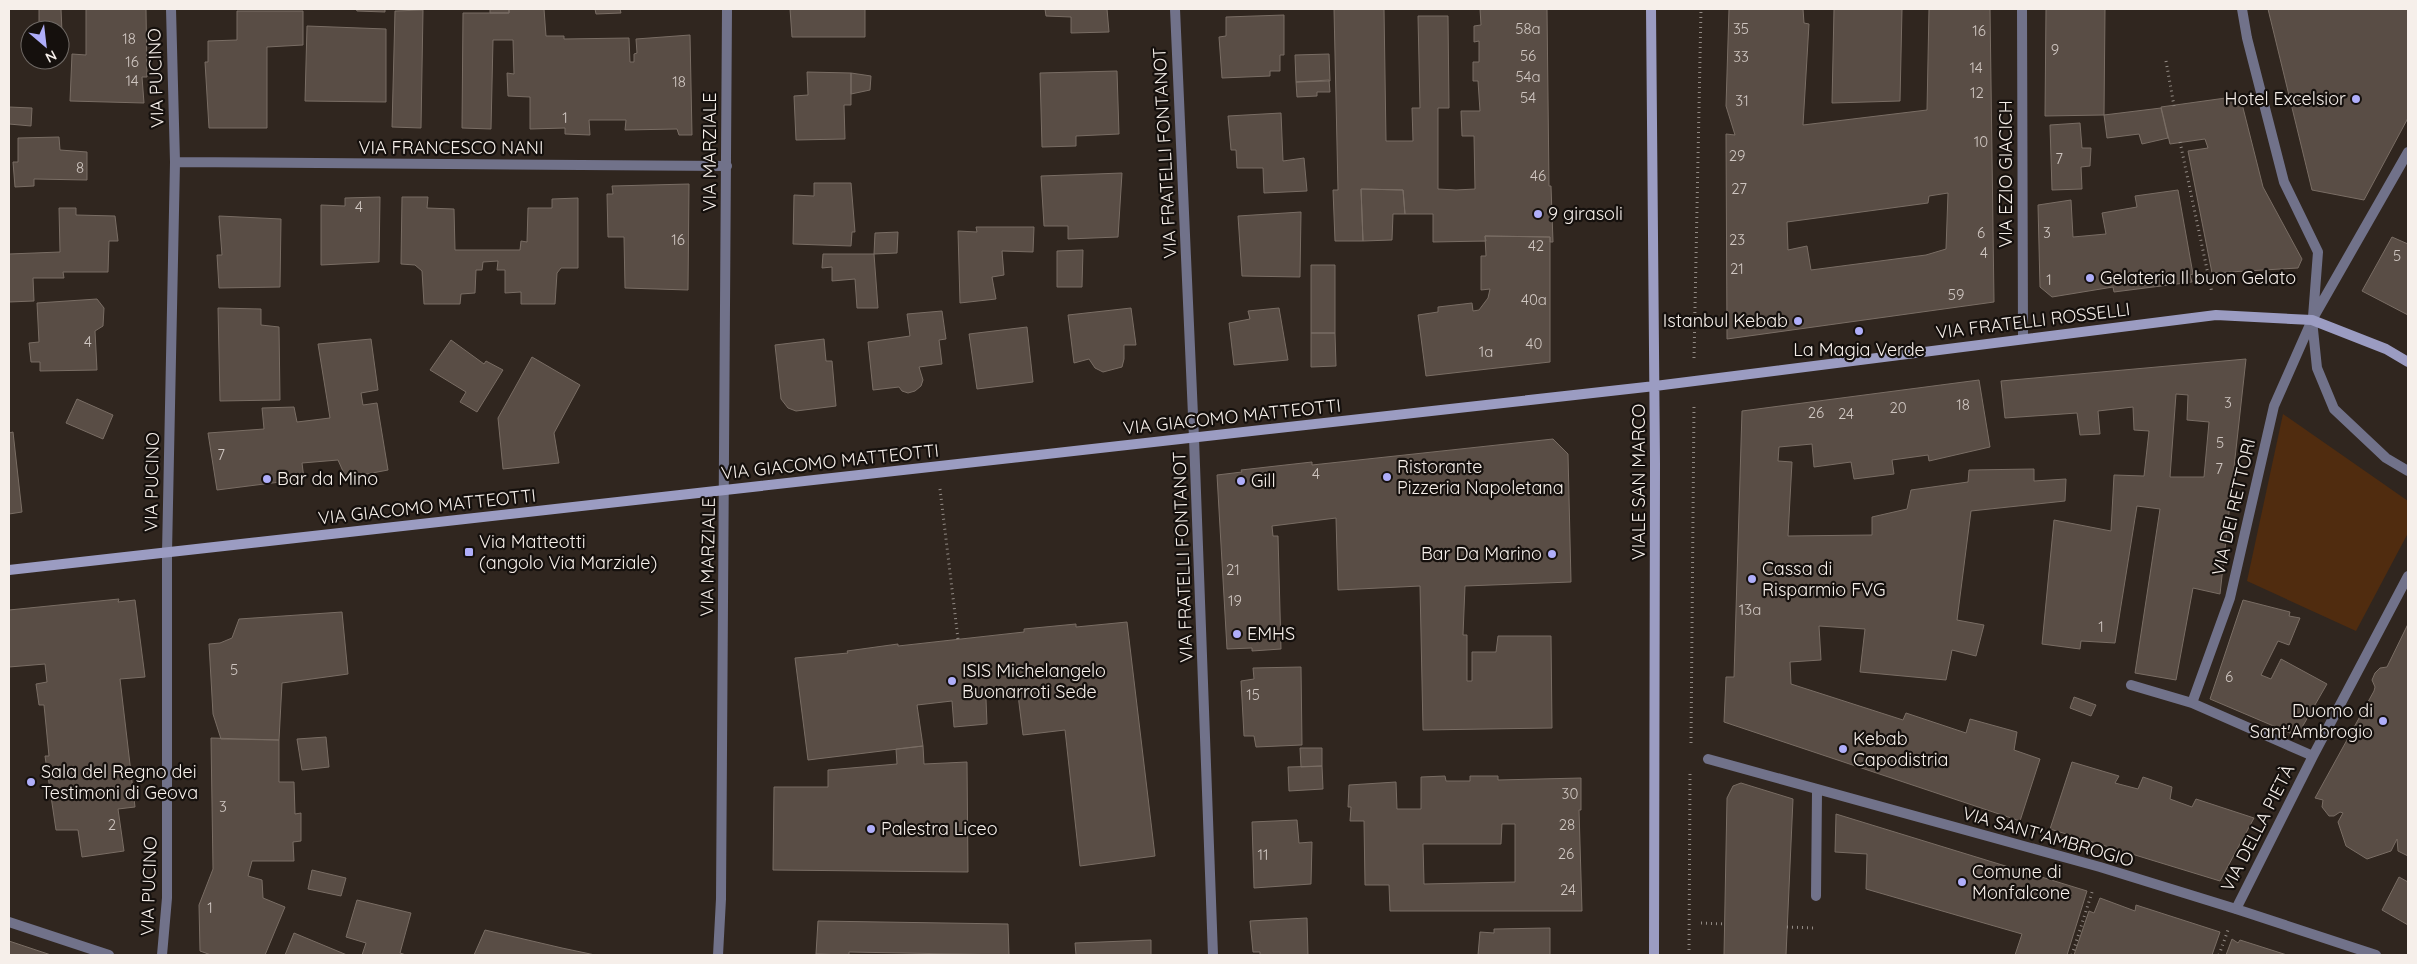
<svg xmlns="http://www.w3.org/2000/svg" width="2417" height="964" viewBox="0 0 2417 964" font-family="Quicksand,sans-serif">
  <rect width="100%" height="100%" fill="#30261f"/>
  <!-- green -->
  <path fill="#502c0f" d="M2283,414L2408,501V533L2356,631L2247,581Z"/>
  <!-- building -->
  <path fill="#594d45" stroke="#796d64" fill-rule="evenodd" d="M39,9H61L62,32H60V30H39Z
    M86,9H146L147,77H142L144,103L70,101L72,54L86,55Z
    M356,9H385V12L357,11Z
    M490,9H509V13H490Z
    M509,9H544L546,36H564V39L629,38L630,62H634V54L637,53L636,39L690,35L692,135H679L677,129L625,130L626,120H589L590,135L565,134V128L530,129V97L508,96L507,73L514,74L513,40H493L491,129L462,128L463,13H509Z
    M595,9H620L621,13L596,14Z
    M790,9H865V37H792Z
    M1045,9H1107L1109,32L1071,33V17L1046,16Z
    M1334,9H1384L1386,141H1413L1412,108H1420L1418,16H1448L1449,108H1438V189L1456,190L1475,189L1474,136H1462L1461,111H1480L1478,81H1473V62H1479V41L1474,42V26L1481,25L1480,9H1547L1549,186H1551L1553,242H1550V237L1485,236L1486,241L1433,242V214H1405L1403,190L1361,189L1363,241H1335L1333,190H1338Z
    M1729,9H1803L1804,23L1809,24L1803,125L1927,110L1929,9H1990L1994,302L1727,339L1726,134L1735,135L1726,106ZM1948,193L1946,249L1926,255L1811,270L1807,246L1788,250L1787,222L1928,203L1929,196Z
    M1834,9H1902L1900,101L1832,103Z
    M2046,9H2105L2104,115L2045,116Z
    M2268,9H2408V118L2364,200L2312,190Z
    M423,10L421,128L392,127L395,11Z
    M237,11H303V45L267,47V128H209L205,62H208V41L237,40Z
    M1284,15V55H1280V71H1270V76L1222,78L1219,37L1226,36V17Z
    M307,26L386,29V102L305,101Z
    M1329,54L1330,81L1296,82L1295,55Z
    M1117,71L1119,134L1076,136V146L1042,147L1040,73Z
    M807,72L851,73V105H844L845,139L796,140L794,96L808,95Z
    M851,73L871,76L870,90L851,94Z
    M1329,80L1330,92H1317V96L1297,97L1296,82Z
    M2240,96L2263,187L2302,259L2298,268L2212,273L2188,151L2208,148L2205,139L2170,144L2161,107Z
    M9,107L32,108L31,126L9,124Z
    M2161,108L2168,138L2142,144L2139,134L2107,138L2104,115Z
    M1281,113L1283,161L1304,158L1307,191L1264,193L1263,168H1237L1236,150H1231L1228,116Z
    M2080,123L2082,148H2091L2090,166L2081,167L2082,189L2052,190L2050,125Z
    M59,137L60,150L87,152V180L34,179V186L15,187L13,162H18V138Z
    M1122,173L1118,237L1068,239V226H1044L1041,176Z
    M814,183H851L855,232H852L851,246L793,244L794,195L814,196Z
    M689,184L688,290L625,288L624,237H608L607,194H613L612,186Z
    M1361,189L1403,190L1405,214H1393L1392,240L1363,241Z
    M2178,190L2193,274L2190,275L2192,282L2114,292L2113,287L2052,297L2040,287L2038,205L2071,200L2073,237L2106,234L2102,213L2137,207L2135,196Z
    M380,197L379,262L321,265V205L345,206V198Z
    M402,197H428L427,208L454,209L455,250H520L521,241L527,242L528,208H552V199L578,198V268H561L557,273L555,304H521V292L505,293V270H497L498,261L483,262L482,270H476L475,293L461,294L460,304H424L422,271L415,265L401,264Z
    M59,208H76V215L115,216L118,241H109L108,272H63L64,278H33L34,301L9,302V254L60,252Z
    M1301,212L1300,277L1242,276L1238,216Z
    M219,216L281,219L280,287L219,288L217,255H222Z
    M976,227H1034L1033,252L1002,251L1004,275L992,277L996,299L960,303L958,231L977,232Z
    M898,232L897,253L874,254L875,233Z
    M1485,236L1550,237V362L1426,376L1418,315L1438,312V307L1472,303L1473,311L1479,310L1488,298L1490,289L1481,290V256H1486Z
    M2392,237L2408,244V315L2362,291Z
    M1083,250L1082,287H1057V251Z
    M823,254H874L878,308H857L855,279L832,281V267L822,268Z
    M1311,265H1335V333H1311Z
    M97,299L104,308L103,326L95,331L97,370L40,371V362H31L29,343L39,342L37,303Z
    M218,308L261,309V325L279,327L280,400L220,401Z
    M1131,308L1136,345H1124V359L1122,367L1103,372L1095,368L1089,359L1074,363L1068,315Z
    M1279,308L1288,360L1234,365L1229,323L1250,319L1248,311Z
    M942,311L946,339L939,340L942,364L919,367L923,380L921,386L915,391L908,393L902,391L899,387L873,390L868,342L910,336L907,314Z
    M1027,327L1033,382L977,389L969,334Z
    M1311,333H1335L1336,366L1311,367Z
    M371,339L378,390L361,393L363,405L377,403L388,470L346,478L338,460L302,463L304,479L217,490L208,433L264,429L262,408L294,407L297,422L330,418L318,344Z
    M824,339L826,361H832L836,406L796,411L788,408L781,399L775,345Z
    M451,340L484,364L486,361L503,370L477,412L460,402L466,392L430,370Z
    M532,357L580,385L554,433L559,463L503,469L498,418Z
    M2246,359L2220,594L2193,588L2176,680L2135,673L2160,509L2137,506L2115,643L2081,641L2080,649L2042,644L2054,520L2111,531L2114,475L2144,476L2149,431L2134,430L2133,407L2098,411L2100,434L2080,435L2077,413L2005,418L2001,381ZM2176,394L2188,395L2187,420L2209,422L2204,477H2170Z
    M1979,380L1990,447L1929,461L1928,455L1892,460L1894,474L1854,479L1851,462L1814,467L1812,444L1779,447L1778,461L1792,462L1788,536L1872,535V517L1907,509L1911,490L1968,482L1969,470L2034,469V481L2066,479L2065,501L1971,511L1957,620L1984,625L1976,656L1952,650L1946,680L1860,672L1865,629L1819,626L1821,660L1790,662L1791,684L1903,720L1906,713L1966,733L1970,719L2017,732L2014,750L2040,759L2020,821L1724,722L1726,677H1734L1742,411Z
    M77,399L113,415L103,439L66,423Z
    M13,432L22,512L9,514V433Z
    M1553,439L1568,454L1571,582L1465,586L1463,635H1467V681H1472V652H1496L1498,636H1551L1552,728L1423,730L1420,586L1338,590L1336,518L1272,526L1273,536H1278L1281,649L1252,651V648L1227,649L1217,475L1242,472L1241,470L1312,462V465Z
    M119,599L118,602L135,600L145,677L120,679L135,807L118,809L124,851L82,857L78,830H56L45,756H49L44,705H39L36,684L47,682L45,664L9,667V610Z
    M2243,600L2290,612L2289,616L2300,618L2289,645L2278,641L2261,675L2271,679L2281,659L2327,684L2297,736L2210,699Z
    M342,612L348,674L282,683L279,740L221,739L213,714L209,644L220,643L232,638L239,619Z
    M1127,622L1155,856L1080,866L1065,730L1023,735L1018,695L986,699L987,724L954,727L952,701L917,705L923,746L808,760L795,658L848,653L847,651L898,644V646L1024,632V629L1076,624V627Z
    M2408,624V856L2398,851L2397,839L2391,851L2367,859L2346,846L2338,822L2343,813L2340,812L2334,816H2329L2322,807L2323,800L2315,798L2374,691L2375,687L2372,680L2375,673L2380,668L2387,667Z
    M1301,667L1302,745L1256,747L1254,736H1244L1241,681L1254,679L1253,668Z
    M2074,697L2096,705L2091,716L2070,708Z
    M326,737L329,767L302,770L297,739Z
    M211,738L279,740V782H294L295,814L301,813V841L293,842L294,861H252L248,876L262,880L263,898L285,907L265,955H211L200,951L199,905L213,869Z
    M923,746L924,764L967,762L968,872L773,870L774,787H828V770L897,764L896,749Z
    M1300,748H1322V766L1301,767Z
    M2072,762L2119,776L2115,783L2138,789L2143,777L2172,787L2170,799L2192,807L2196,799L2254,818L2220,881L2050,829Z
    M1322,766L1323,789L1289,791L1288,767Z
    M1445,776L1446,781H1470V776H1498V780L1581,778V810H1579L1582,911H1390L1389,885H1365L1364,821H1350L1351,807H1348L1349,785L1396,782L1397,809H1421V777ZM1502,824H1515V882L1424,884L1423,844H1501Z
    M1741,783L1793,799L1786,955H1724L1727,798L1733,786Z
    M1836,814L2087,891L2067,955H2015L2022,934L1866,889L1867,854L1835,852Z
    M1297,820L1299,843L1312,842L1311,884L1254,888L1252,822Z
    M312,870L346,878L341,896L308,889Z
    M2399,877L2408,882V925L2382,910Z
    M2100,898L2135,911L2136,905L2220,932L2212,955H2074L2089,911L2094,913Z
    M357,900L411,913L400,953L406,955H362L366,943L346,937Z
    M1307,918L1308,955H1260V952H1253L1250,921Z
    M818,921L1008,924L1009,955L849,952V955L816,954Z
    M1550,928V955H1478L1480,932L1494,933V929Z
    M485,930L562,948L595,955H474Z
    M294,933L347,955H285Z
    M2232,939L2238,943L2240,940L2287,955H2226Z
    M1151,940V955H1076L1075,943Z
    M9,941L51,955H9Z"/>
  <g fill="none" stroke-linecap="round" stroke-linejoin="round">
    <!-- path -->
    <path stroke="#938b85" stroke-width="3" stroke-dasharray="1 4" stroke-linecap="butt" d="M2166,61L2174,106
      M2180,142L2212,293
      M1694,358L1701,9
      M940,489L958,639
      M1691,743L1694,404
      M1701,923L1725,924
      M1787,927L1814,928
      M1689,955L1690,774
      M2072,955L2093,889
      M2219,955L2228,930"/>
    <!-- lane -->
    <path stroke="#71728a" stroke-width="10" d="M2312,320L2317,368L2334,409L2386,458L2408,471"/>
    <!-- street -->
    <path stroke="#71728a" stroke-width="10" d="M1175,9L1194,438L1213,955
      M2022,9L2023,338
      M2242,9L2247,38L2284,182L2318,252L2313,317
      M175,162L727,166
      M2131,685L2192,703L2313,756
      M2192,703L2230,598L2274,406L2312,320L2408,152
      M1708,759L2100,867L2236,909L2376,955
      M1816,896L1817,791
      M2236,909L2313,756L2408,576
      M9,922L109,955
      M162,955L167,898V553L175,162L171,9
      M718,955L721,899L727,9"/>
    <!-- secondary -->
    <path stroke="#9b9cc2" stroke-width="10" d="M1651,9L1655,463L1654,955
      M9,570L1655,386L2216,315L2312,320L2386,349L2408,362"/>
  </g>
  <!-- markers -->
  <g fill="#afaefa" stroke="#15100d" stroke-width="2">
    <circle cx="2356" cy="99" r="5"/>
    <circle cx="1538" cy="214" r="5"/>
    <circle cx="2090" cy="278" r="5"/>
    <circle cx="1798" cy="321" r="5"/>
    <circle cx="1859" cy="331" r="5"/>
    <circle cx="1387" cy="477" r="5"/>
    <circle cx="267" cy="479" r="5"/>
    <circle cx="1241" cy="481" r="5"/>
    <rect x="464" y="547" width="10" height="10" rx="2.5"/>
    <circle cx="1552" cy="554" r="5"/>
    <circle cx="1752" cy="579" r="5"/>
    <circle cx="1237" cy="634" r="5"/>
    <circle cx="952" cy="681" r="5"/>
    <circle cx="2383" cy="721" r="5"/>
    <circle cx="1843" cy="749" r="5"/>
    <circle cx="31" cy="782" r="5"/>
    <circle cx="871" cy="829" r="5"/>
    <circle cx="1962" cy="882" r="5"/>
  </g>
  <g text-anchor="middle" stroke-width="4.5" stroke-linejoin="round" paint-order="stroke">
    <!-- number labels -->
    <g font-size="15" fill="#cfc6c1">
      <text x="1528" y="34">58a</text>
      <text x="1741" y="34">35</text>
      <text x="1979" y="36">16</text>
      <text x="129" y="44">18</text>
      <text x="2055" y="55">9</text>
      <text x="1528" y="61">56</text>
      <text x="1741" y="62">33</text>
      <text x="132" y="67">16</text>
      <text x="1976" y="73">14</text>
      <text x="1528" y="82">54a</text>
      <text x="132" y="86">14</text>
      <text x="679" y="87">18</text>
      <text x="1977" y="98">12</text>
      <text x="1528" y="103">54</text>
      <text x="1742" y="106">31</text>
      <text x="565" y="123">1</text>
      <text x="1981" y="147">10</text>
      <text x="1737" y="161">29</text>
      <text x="2059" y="164">7</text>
      <text x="80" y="173">8</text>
      <text x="1538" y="181">46</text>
      <text x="1739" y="194">27</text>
      <text x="359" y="212">4</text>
      <text x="1981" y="238">6</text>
      <text x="2047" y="238">3</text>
      <text x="678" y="245">16</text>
      <text x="1737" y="245">23</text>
      <text x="1536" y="251">42</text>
      <text x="1984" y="258">4</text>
      <text x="2397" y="261">5</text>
      <text x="1737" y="274">21</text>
      <text x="2049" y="285">1</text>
      <text x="1956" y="300">59</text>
      <text x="1534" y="305">40a</text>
      <text x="88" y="347">4</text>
      <text x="1534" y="349">40</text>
      <text x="1486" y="357">1a</text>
      <text x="2228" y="408">3</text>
      <text x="1963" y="410">18</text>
      <text x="1898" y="413">20</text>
      <text x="1816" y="418">26</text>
      <text x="1846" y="419">24</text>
      <text x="2220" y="448">5</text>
      <text x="221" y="460">7</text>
      <text x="2219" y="474">7</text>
      <text x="1316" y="479">4</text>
      <text x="1233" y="575">21</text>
      <text x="1235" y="606">19</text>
      <text x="1750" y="615">13a</text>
      <text x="2101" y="632">1</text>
      <text x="234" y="675">5</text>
      <text x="2229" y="682">6</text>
      <text x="1253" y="700">15</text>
      <text x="1570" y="799">30</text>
      <text x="223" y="812">3</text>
      <text x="112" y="830">2</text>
      <text x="1567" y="830">28</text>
      <text x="1566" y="859">26</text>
      <text x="1263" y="860">11</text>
      <text x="1568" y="895">24</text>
      <text x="210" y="913">1</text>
    </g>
    <!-- street labels -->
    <g font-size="18" fill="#f6efea" stroke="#15100d">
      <text transform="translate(156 78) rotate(-92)" y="6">VIA PUCINO</text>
      <text x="451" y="154">VIA FRANCESCO NANI</text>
      <text transform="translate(710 152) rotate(-90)" y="6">VIA MARZIALE</text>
      <text transform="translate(1165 153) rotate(-93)" y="6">VIA FRATELLI FONTANOT</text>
      <text transform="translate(2006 174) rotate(-90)" y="6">VIA EZIO GIACICH</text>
      <text transform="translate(2033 321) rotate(-7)" y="6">VIA FRATELLI ROSSELLI</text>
      <text transform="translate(1232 417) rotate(-6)" y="6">VIA GIACOMO MATTEOTTI</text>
      <text transform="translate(830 462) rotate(-6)" y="6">VIA GIACOMO MATTEOTTI</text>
      <text transform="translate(152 482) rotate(-89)" y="6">VIA PUCINO</text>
      <text transform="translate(1639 482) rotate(-90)" y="6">VIALE SAN MARCO</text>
      <text transform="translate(427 507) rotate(-6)" y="6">VIA GIACOMO MATTEOTTI</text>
      <text transform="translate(2234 507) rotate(-77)" y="6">VIA DEI RETTORI</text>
      <text transform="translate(708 557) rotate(-89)" y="6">VIA MARZIALE</text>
      <text transform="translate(1183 557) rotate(-92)" y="6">VIA FRATELLI FONTANOT</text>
      <text transform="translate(2258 828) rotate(-63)" y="6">VIA DELLA PIETÀ</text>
      <text transform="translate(2048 837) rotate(16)" y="6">VIA SANT'AMBROGIO</text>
      <text transform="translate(149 886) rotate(-88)" y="6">VIA PUCINO</text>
    </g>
    <!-- poi labels -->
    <g font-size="18" fill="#f6efea" stroke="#15100d" text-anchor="start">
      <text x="2346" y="105" text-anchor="end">Hotel Excelsior</text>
      <text x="1548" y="220">9 girasoli</text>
      <text x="2100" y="284">Gelateria Il buon Gelato</text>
      <text x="1788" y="327" text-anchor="end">Istanbul Kebab</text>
      <text x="1859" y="356" text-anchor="middle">La Magia Verde</text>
      <text x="1397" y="473">Ristorante<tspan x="1397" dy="21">Pizzeria Napoletana</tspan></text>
      <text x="277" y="485">Bar da Mino</text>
      <text x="1251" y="487">Gill</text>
      <text x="479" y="548">Via Matteotti<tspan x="479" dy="21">(angolo Via Marziale)</tspan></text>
      <text x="1542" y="560" text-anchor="end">Bar Da Marino</text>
      <text x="1762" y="575">Cassa di<tspan x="1762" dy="21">Risparmio FVG</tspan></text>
      <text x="1247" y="640">EMHS</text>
      <text x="962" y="677">ISIS Michelangelo<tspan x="962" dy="21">Buonarroti Sede</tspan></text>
      <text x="2373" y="717" text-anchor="end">Duomo di<tspan x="2373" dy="21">Sant'Ambrogio</tspan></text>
      <text x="1853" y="745">Kebab<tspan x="1853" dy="21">Capodistria</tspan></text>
      <text x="41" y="778">Sala del Regno dei<tspan x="41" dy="21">Testimoni di Geova</tspan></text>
      <text x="881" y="835">Palestra Liceo</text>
      <text x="1972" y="878">Comune di<tspan x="1972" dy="21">Monfalcone</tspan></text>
    </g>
  </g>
  <!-- border -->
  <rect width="2417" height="964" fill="none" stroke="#f6efea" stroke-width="20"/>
  <!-- north arrow -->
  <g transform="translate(45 45) rotate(152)"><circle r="24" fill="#15100d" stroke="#6f6965"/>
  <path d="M0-4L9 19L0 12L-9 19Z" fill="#afaefa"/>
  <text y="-8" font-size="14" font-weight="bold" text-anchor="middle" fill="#f6efea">N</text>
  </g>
</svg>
